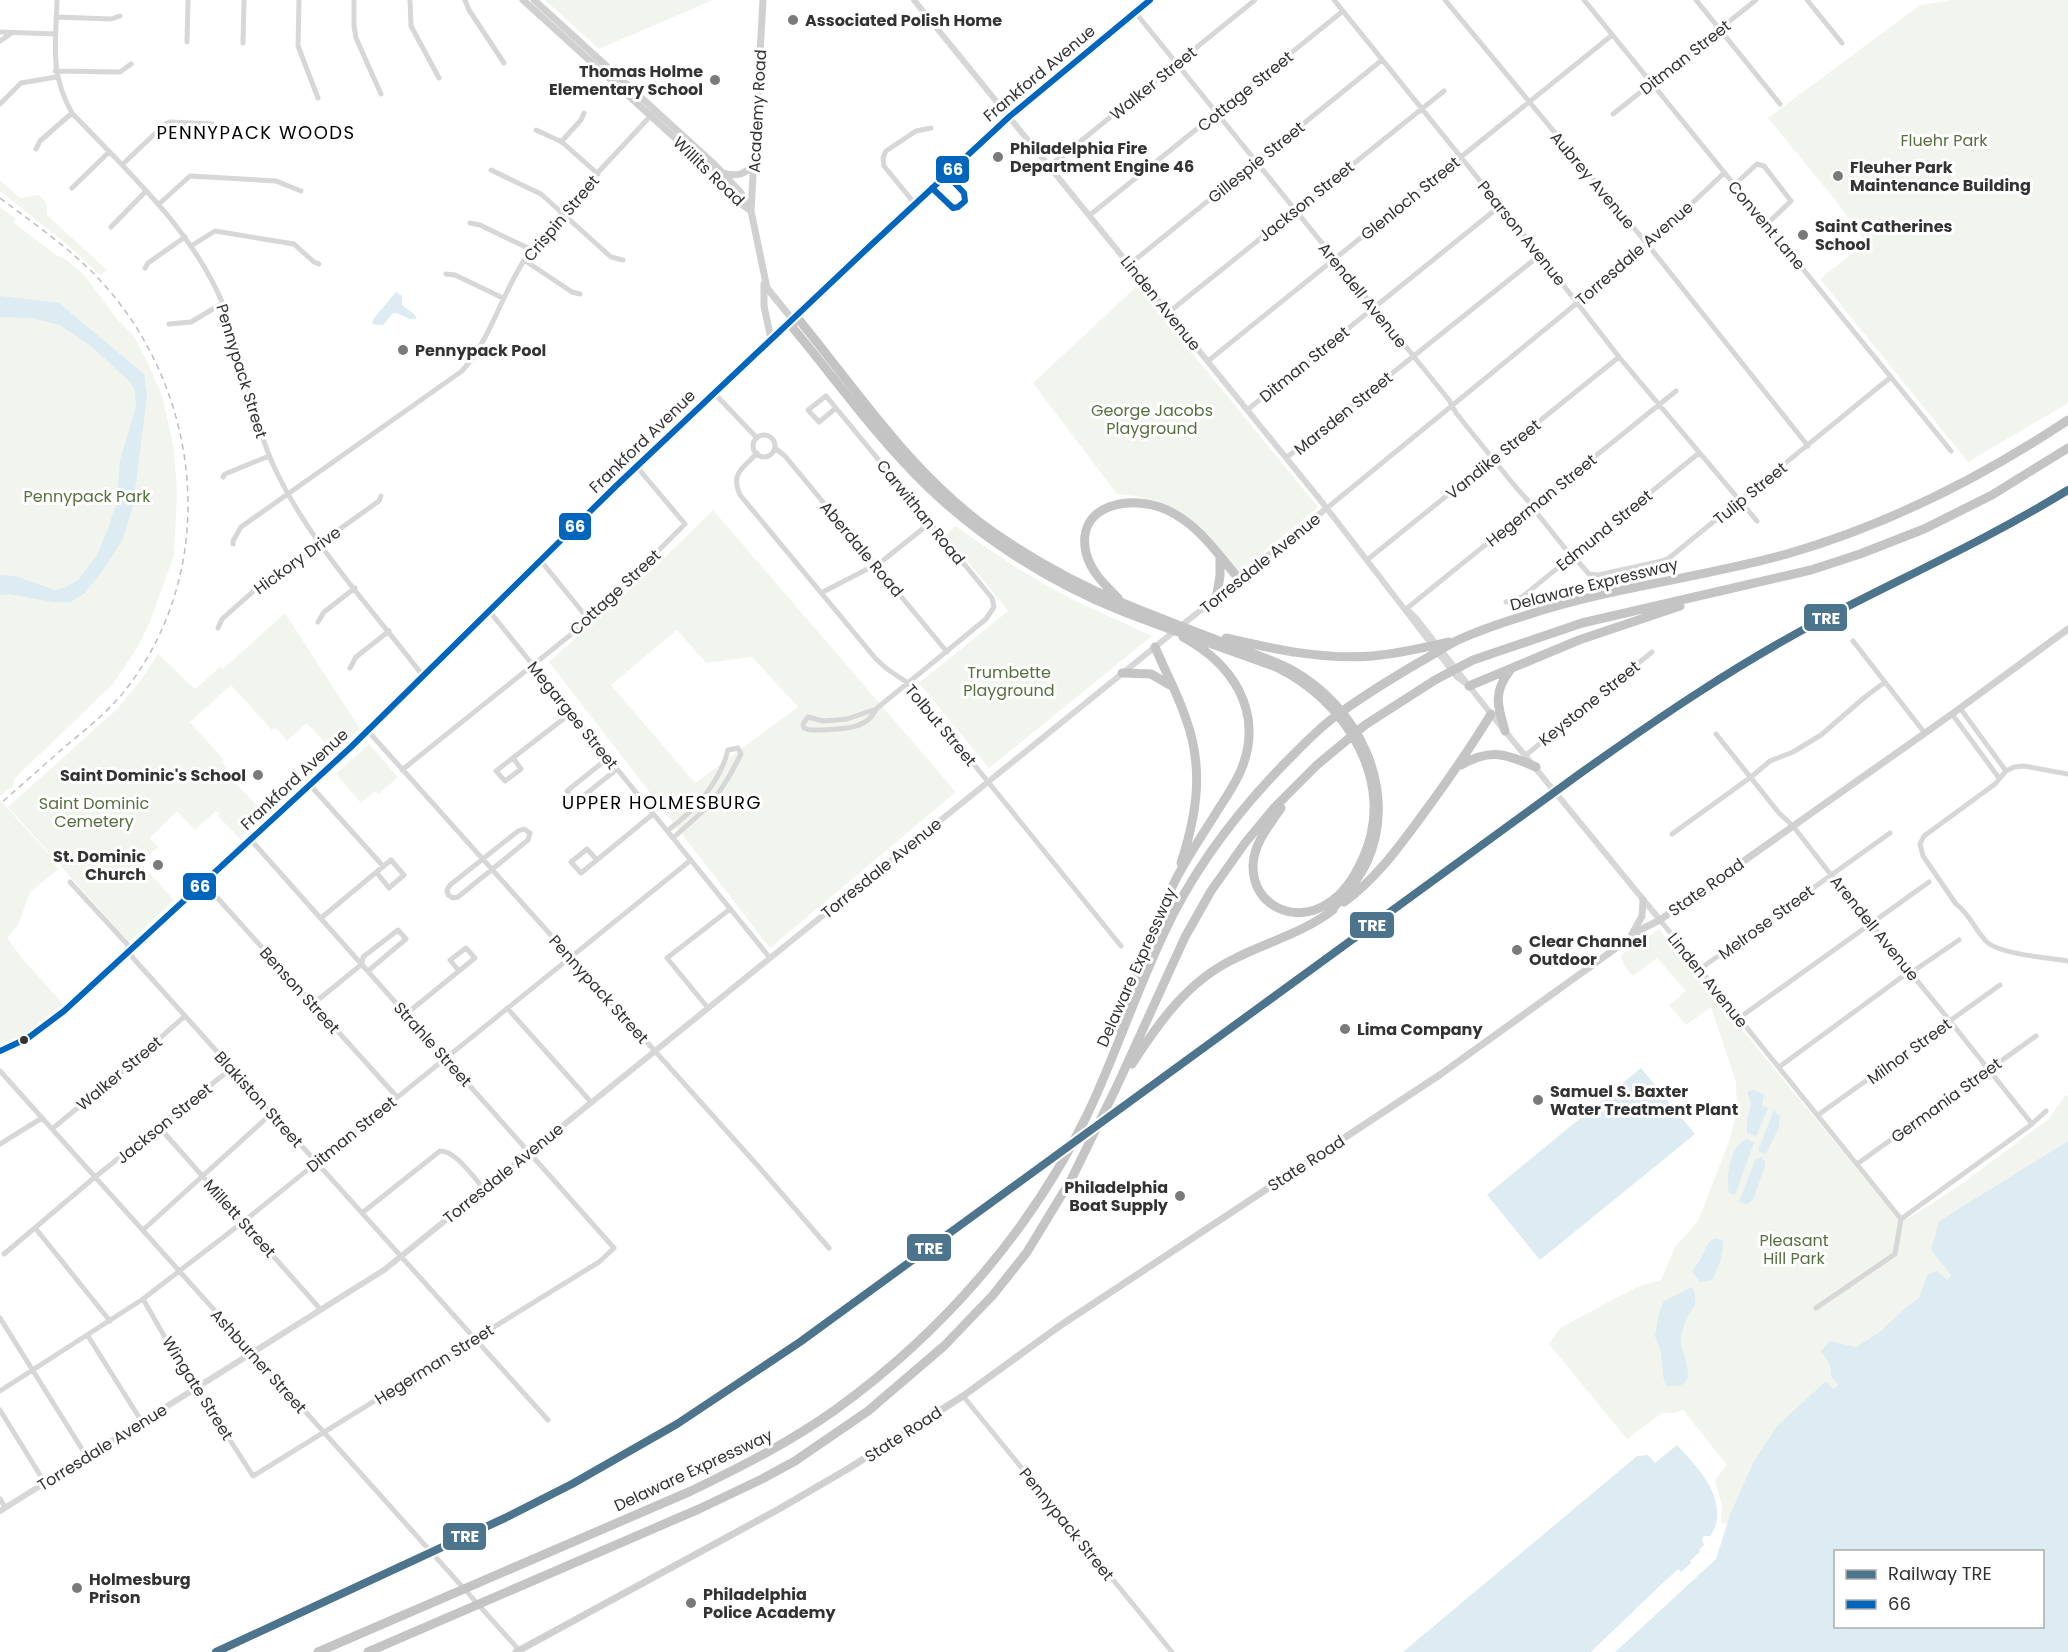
<svg xmlns="http://www.w3.org/2000/svg" width="2068" height="1652" viewBox="0 0 2068 1652" font-family="Poppins,sans-serif">
  <rect width="100%" height="100%" fill="#fff"/>
  <!-- green -->
  <path fill="#f1f5ed" fill-rule="evenodd" d="M545,0H713L599,49Z
    M1950,0H2068V403L1968,462L1820,279L1866,242L1833,197L1768,118L1920,5Z
    M0,180L20,198L39,195L46,202L47,215L107,270L100,275L69,246L0,191Z
    M0,207L16,219L13,222L56,255L67,260L85,276L117,319L134,336L149,365L163,399L174,449L177,492L174,555L150,622L137,648L113,684L14,779L13,786L0,796Z
    M1137,286L1318,507L1239,572C1202,525 1180,499 1117,494L1033,383Z
    M713,510L956,792L770,948L549,662L656,566ZM677,630L706,663L752,657L798,707L695,783L611,685Z
    M955,526L1017,568L1069,598L1152,636L989,768L919,683L1008,611L946,535Z
    M285,613L360,729L334,752L307,723L287,741L276,728L272,730L231,685L190,722L224,760L222,762L226,767V773L266,815L240,839L218,816L220,814L216,811L195,830L177,811L150,838L158,847L140,863L174,900L129,942L8,807L117,709L141,680L158,654L195,689L220,667L223,669Z
    M369,744L398,777L379,794L375,791L361,803L336,774Z
    M0,800L57,863L55,865L59,869L30,892L19,923L7,938L22,958L63,1004L25,1034L0,1044Z
    M1659,929L1894,1214L1909,1218L1960,1185L2049,1119L2064,1097L2068,1095V1141L1939,1221L1951,1276L1946,1281L1937,1271L1919,1298L1905,1308L1881,1331L1856,1347L1830,1342L1831,1376L1838,1384L1833,1389L1826,1381L1753,1463L1727,1524L1721,1523L1722,1506L1715,1480L1727,1465L1683,1410L1675,1413H1662L1627,1439L1549,1344L1560,1328L1637,1287L1661,1280L1675,1247L1698,1221L1729,1141L1737,1112L1736,1082L1711,1007L1686,1025L1669,1005L1686,991L1657,958L1633,976L1624,966L1621,955Z"/>
  <!-- water -->
  <path fill="#ddebf3" fill-rule="evenodd" d="M396,292L402,296V305L414,314L417,318C407,322 401,312 393,313L383,325H375L372,323L374,318Z
    M0,296L59,303L144,374L147,396L133,506L122,541L105,567L86,592L71,602H53L8,594L0,595V575L15,576L55,590L66,587L78,580L97,555L109,526L117,501L120,460L136,407L135,391L130,382L92,347L60,325L31,318L0,317Z
    M1641,1068L1695,1134L1540,1260L1487,1195Z
    M1753,1090L1764,1094L1762,1106L1768,1108L1756,1136L1747,1133V1121L1751,1104L1747,1092Z
    M1774,1110L1780,1117L1779,1127L1766,1154L1758,1151Z
    M1748,1139L1754,1143L1735,1195L1729,1193C1726,1177 1730,1143 1748,1139Z
    M2068,1141V1652H1615L1716,1559L1730,1515L1753,1463L1777,1426L1826,1381L1833,1389L1838,1385L1831,1376L1830,1365L1821,1351L1830,1341L1856,1347L1881,1331L1905,1308L1919,1298L1927,1275L1937,1271L1947,1280L1951,1275L1931,1250L1939,1221ZM1836,1552H2042V1626H1836Z
    M1760,1157L1765,1161V1165L1753,1200L1746,1205L1739,1202L1756,1158L1759,1159Z
    M1717,1238L1723,1241C1724,1255 1718,1268 1712,1280L1700,1282L1692,1272C1695,1267 1698,1263 1701,1258C1707,1249 1705,1241 1717,1238Z
    M1692,1287L1695,1294V1305C1687,1314 1678,1336 1682,1348C1687,1366 1698,1390 1666,1386L1663,1376L1661,1352L1655,1336L1659,1313L1664,1301Z
    M1677,1445C1696,1466 1719,1488 1717,1518C1717,1524 1713,1531 1711,1536H1704L1702,1539L1704,1545L1699,1550L1700,1552L1690,1561L1691,1563L1681,1572L1678,1569L1591,1652H1403L1637,1456L1648,1455L1655,1463Z"/>
  <!-- pier -->
  <path fill="#fff" d="M1668,1578L1670,1580L1595,1652H1591Z
    M1678,1590L1680,1592L1615,1652H1612Z"/>
  <g fill="none" stroke-linecap="round" stroke-linejoin="round">
    <!-- minor -->
    <path stroke="#d7d7d7" stroke-width="5" d="M57,0C56,44 49,72 72,113C128,172 191,228 223,304C246,359 251,420 277,473C313,547 374,611 423,676
      M299,0L298,46L318,98
      M354,0V26L356,38L381,94
      M410,0L411,26L439,78
      M465,0L469,10L504,63
      M1334,0L1540,255L1619,357L1757,521
      M1445,0L1648,245L1808,446
      M1584,0L1951,451
      M1696,0L1780,104
      M1807,0L1842,43
      M1135,12L1449,400L1456,413L1514,485L1530,503L1532,507L1572,557L1576,559L1589,574L1598,575L1662,561L1669,558L1891,377
      M56,17L111,19L120,16
      M0,32L56,34
      M0,41L12,33
      M187,42L188,0
      M243,43L244,0
      M55,71L120,72L131,64
      M0,104L21,83L56,77
      M1613,114L1756,0
      M536,130L562,142L598,174
      M561,142L581,120L584,113
      M36,149L40,141L72,113
      M122,165L165,124L170,122L212,124
      M1050,166L1255,0
      M491,170L541,194L611,257L623,260
      M1734,185L1757,164L1764,166L1791,201L1767,224
      M72,188L109,152
      M159,204L190,176L276,181L301,191
      M915,204L884,166L883,158L886,151L916,131L931,128
      M1090,215L1343,11
      M470,223L480,225L532,250
      M111,227L146,191
      M191,246L215,231L294,244L314,262L319,264
      M524,260L572,292L580,294
      M1130,264L1382,60
      M145,268L148,263L185,237
      M446,274L455,275L503,298
      M1169,312L1444,91
      M169,324L191,322L223,303
      M1208,361L1611,36
      M714,393L757,438
      M836,408L819,422L808,410L826,396L836,408L992,598L994,607L986,619L876,709C867,731 838,729 818,730C812,730 810,731 804,728L803,724L808,717L823,721L837,720L847,719L876,709
      M1247,410L1500,206
      M753 446a11 11 0 1 1 22 0a11 11 0 1 1-22 0Z
      M775,448L785,456L947,652
      M757,453C744,468 730,472 740,495L876,659L887,669L908,683L1121,946
      M1286,458L1540,255
      M223,477L225,474L269,456
      M1327,508L1648,245L1724,173
      M233,544V541L241,527L462,371C491,339 501,295 525,259C561,208 611,160 653,113
      M1367,560L1619,357
      M541,561L589,620
      M821,593L881,562L930,523
      M1506,602L1522,597L1699,453
      M1406,609L1676,391
      M490,612L770,958
      M318,622L324,612L355,588
      M218,628L222,619L257,588L379,501L381,496
      M1853,641L1924,732
      M350,668L356,657L389,631
      M1960,708L2006,771
      M1952,714L1999,778
      M368,731L758,1166L829,1248
      M1716,734L1779,813L1793,826L1831,875L1950,1021L2032,1124
      M1526,755L1652,652
      M513,758L521,769L505,781L496,771L571,713
      M608,758L567,791L576,802L617,769
      M402,770L589,620L685,524L637,467
      M2068,774L2024,766L2014,767L2006,771L1995,784L1924,836L1920,844L1923,856L1956,904C1969,913 1975,930 1986,941C1997,954 2050,958 2068,961
      M310,785L383,866
      M524,829L530,833L528,840L458,897L453,898L448,895L447,890L450,885L518,831Z
      M667,831C693,812 720,783 728,750L738,748L741,754L730,775L712,803L673,838
      M1672,834L1751,777L1770,761L1793,752L1821,735L1865,697L1885,682
      M597,860L587,849L571,862L581,873L653,814
      M70,882L127,944L133,958L548,1420
      M204,883L397,1097
      M321,918L391,860L404,875L389,888L377,873
      M1660,920L1901,1219
      M1700,969L1890,833
      M313,1004L362,964L363,957L398,930L406,939L368,971
      M507,1008L591,1102
      M708,1008L667,958L730,909
      M406,1014L475,958L466,948L450,960L459,971
      M1739,1018L1929,882
      M1779,1067L1910,971L1915,970L1959,940
      M0,1071L519,1650
      M1818,1115L2000,985
      M159,1127L321,1310
      M52,1129L125,1069L185,1016
      M0,1144L42,1118
      M1857,1164L2036,1036
      M362,1213L440,1151C455,1150 474,1178 484,1189
      M36,1229L110,1321
      M143,1230L272,1113
      M4,1254L95,1177L232,1068
      M143,1299L171,1348L253,1476L599,1262L614,1248L251,840
      M1816,1308L1895,1254L1901,1219L2032,1124L2046,1111
      M0,1318L87,1457
      M88,1336L142,1422
      M0,1391L143,1299L243,1222L691,860
      M963,1396L1172,1652
      M0,1410L45,1483
      M0,1499L5,1507"/>
    <!-- tertiary -->
    <path stroke="#d7d7d7" stroke-width="6" d="M914,0L1322,502L1456,676L1469,686
      M1409,611L1416,618L1491,714L1660,920
      M0,1511L384,1270L1327,508"/>
    <!-- secondary -->
    <path stroke="#d0d0d0" stroke-width="7" d="M523,0L708,168L740,203L751,211
      M534,0L713,163L741,193L749,209
      M763,0L751,211L767,288L792,319
      M723,173C736,177 746,175 754,163
      M764,284V306L771,339
      M1631,936L1642,916L1643,900
      M516,1652L779,1509L851,1467L963,1396L1061,1325L1441,1074L1644,928L1660,920L1952,714L2068,629"/>
    <!-- primary -->
    <path stroke="#cacaca" stroke-width="8" d="M0,1051L28,1038L64,1011L351,747L616,486L871,245L1010,116L1150,0"/>
    <!-- motorway -->
    <path stroke="#c4c4c4" stroke-width="9" d="M1118,598C1105,585 1091,572 1086,553C1075,503 1133,494 1167,510C1199,525 1217,553 1239,579
      M1216,599L1220,576V557
      M1226,638C1273,649 1323,660 1372,656C1398,654 1423,648 1449,642
      M1155,647C1165,671 1178,694 1186,719C1204,768 1197,814 1181,863
      M1122,673L1151,674L1170,685
      M1469,686L1579,640L1680,606
      M1505,731C1497,704 1493,692 1511,669
      M1461,765C1491,748 1506,754 1536,767
      M1281,808C1269,826 1254,843 1253,865C1252,906 1295,925 1327,904C1344,894 1355,876 1363,858C1398,782 1345,700 1276,667C1225,648 1173,631 1122,611C1052,583 983,540 928,487C878,439 837,381 793,328L792,319L800,321C861,396 913,476 993,532C1035,561 1079,585 1125,604C1159,618 1193,631 1227,644C1248,652 1270,659 1290,669C1357,705 1400,789 1367,862C1358,881 1343,897 1329,913
      M1344,902C1376,879 1398,848 1421,817C1446,783 1469,750 1491,714
      M1118,1028C1135,978 1152,926 1176,879C1188,856 1203,834 1216,813C1226,797 1237,782 1243,765C1263,709 1231,663 1183,637
      M1132,1064C1159,1022 1188,981 1234,959C1267,942 1303,933 1333,910
      M318,1652L691,1491C741,1467 790,1442 835,1410C942,1333 1032,1230 1089,1111C1116,1053 1136,992 1164,933C1194,868 1236,813 1286,762C1301,747 1316,731 1333,718C1360,698 1389,680 1418,663C1431,656 1444,647 1458,640C1480,630 1504,622 1527,615C1611,587 1701,578 1787,554C1887,525 1981,478 2068,420
      M368,1652L699,1509L762,1479L795,1461L868,1411L944,1346L993,1295L1027,1252L1072,1178L1116,1088L1185,937L1211,891L1245,843L1274,808L1317,765L1365,725L1435,680L1473,660L1582,623L1811,570L1860,554L1924,529L1992,495L2068,448"/>
    <!-- rail -->
    <path stroke="#bebebe" stroke-width="1.5" stroke-dasharray="6 4.5" stroke-linecap="butt" d="M0,198C37,226 77,253 108,289C202,399 218,565 130,684C111,710 86,729 61,750C41,768 20,786 0,804"/>
    <defs>
      <path id="bus-1" d="M932,188L953,208L958,207L965,201L964,193L947,175
        M0,1051L28,1038L64,1011L351,747L616,486L871,245L1010,116L1150,0"/>
    </defs>
    <!-- bus-1 casing -->
    <use href="#bus-1" stroke="#fff" stroke-width="10"/>
    <!-- bus-1 -->
    <use href="#bus-1" stroke="#0065bd" stroke-width="6"/>
    <defs>
      <path id="rail-1" d="M216,1652L505,1518L572,1484L677,1424L800,1342L1578,775C1658,718 1740,662 1827,617C1908,575 1990,538 2068,490"/>
    </defs>
    <!-- rail-1 casing -->
    <use href="#rail-1" stroke="#fff" stroke-width="12"/>
    <!-- rail-1 -->
    <use href="#rail-1" stroke="#4c748c" stroke-width="8"/>
  </g>
  <!-- markers -->
  <g fill="#7a7a7a" stroke="#fff" stroke-width="2">
    <circle cx="793" cy="20" r="6"/>
    <circle cx="715" cy="80" r="6"/>
    <circle cx="998" cy="157" r="6"/>
    <circle cx="1838" cy="176" r="6"/>
    <circle cx="1803" cy="235" r="6"/>
    <circle cx="403" cy="350" r="6"/>
    <circle cx="258" cy="775" r="6"/>
    <circle cx="158" cy="865" r="6"/>
    <circle cx="1517" cy="950" r="6"/>
    <circle cx="1345" cy="1029" r="6"/>
    <circle cx="1538" cy="1100" r="6"/>
    <circle cx="1180" cy="1196" r="6"/>
    <circle cx="77" cy="1588" r="6"/>
    <circle cx="691" cy="1603" r="6"/>
  </g>
  <circle fill="#333" stroke="#fff" stroke-width="2" cx="24" cy="1040" r="5"/>
  <g text-anchor="middle" stroke-width="6" stroke-linejoin="round" paint-order="stroke">
    <!-- poi labels -->
    <g font-size="16" font-weight="bold" fill="#333" stroke="#fff" text-anchor="start">
      <text x="805" y="26">Associated Polish Home</text>
      <text x="703" y="77" text-anchor="end">Thomas Holme<tspan x="703" dy="18">Elementary School</tspan></text>
      <text x="1010" y="154">Philadelphia Fire<tspan x="1010" dy="18">Department Engine 46</tspan></text>
      <text x="1850" y="173">Fleuher Park<tspan x="1850" dy="18">Maintenance Building</tspan></text>
      <text x="1815" y="232">Saint Catherines<tspan x="1815" dy="18">School</tspan></text>
      <text x="415" y="356">Pennypack Pool</text>
      <text x="246" y="781" text-anchor="end">Saint Dominic's School</text>
      <text x="146" y="862" text-anchor="end">St. Dominic<tspan x="146" dy="18">Church</tspan></text>
      <text x="1529" y="947">Clear Channel<tspan x="1529" dy="18">Outdoor</tspan></text>
      <text x="1357" y="1035">Lima Company</text>
      <text x="1550" y="1097">Samuel S. Baxter<tspan x="1550" dy="18">Water Treatment Plant</tspan></text>
      <text x="1168" y="1193" text-anchor="end">Philadelphia<tspan x="1168" dy="18">Boat Supply</tspan></text>
      <text x="89" y="1585">Holmesburg<tspan x="89" dy="18">Prison</tspan></text>
      <text x="703" y="1600">Philadelphia<tspan x="703" dy="18">Police Academy</tspan></text>
    </g>
    <!-- street labels -->
    <g font-size="16" fill="#333" stroke="#fff">
      <text transform="translate(1685 57) rotate(-38)" y="6">Ditman Street</text>
      <text transform="translate(1039 73) rotate(-40)" y="6">Frankford Avenue</text>
      <text transform="translate(1153 83) rotate(-39)" y="6">Walker Street</text>
      <text transform="translate(1245 91) rotate(-39)" y="6">Cottage Street</text>
      <text transform="translate(757 111) rotate(-87)" y="6">Academy Road</text>
      <text transform="translate(1256 162) rotate(-39)" y="6">Gillespie Street</text>
      <text transform="translate(709 171) rotate(44)" y="6">Willits Road</text>
      <text transform="translate(1593 180) rotate(50)" y="6">Aubrey Avenue</text>
      <text transform="translate(1410 198) rotate(-39)" y="6">Glenloch Street</text>
      <text transform="translate(1306 201) rotate(-39)" y="6">Jackson Street</text>
      <text transform="translate(561 218) rotate(-50)" y="6">Crispin Street</text>
      <text transform="translate(1767 225) rotate(50)" y="6">Convent Lane</text>
      <text transform="translate(1522 233) rotate(51)" y="6">Pearson Avenue</text>
      <text transform="translate(1634 253) rotate(-41)" y="6">Torresdale Avenue</text>
      <text transform="translate(1363 295) rotate(51)" y="6">Arendell Avenue</text>
      <text transform="translate(1161 303) rotate(51)" y="6">Linden Avenue</text>
      <text transform="translate(1304 364) rotate(-39)" y="6">Ditman Street</text>
      <text transform="translate(242 371) rotate(73)" y="6">Pennypack Street</text>
      <text transform="translate(1343 413) rotate(-39)" y="6">Marsden Street</text>
      <text transform="translate(642 441) rotate(-44)" y="6">Frankford Avenue</text>
      <text transform="translate(1493 459) rotate(-39)" y="6">Vandike Street</text>
      <text transform="translate(1750 493) rotate(-39)" y="6">Tulip Street</text>
      <text transform="translate(1541 500) rotate(-39)" y="6">Hegerman Street</text>
      <text transform="translate(921 512) rotate(51)" y="6">Carwithan Road</text>
      <text transform="translate(1604 530) rotate(-39)" y="6">Edmund Street</text>
      <text transform="translate(862 549) rotate(50)" y="6">Aberdale Road</text>
      <text transform="translate(297 560) rotate(-36)" y="6">Hickory Drive</text>
      <text transform="translate(1260 563) rotate(-39)" y="6">Torresdale Avenue</text>
      <text transform="translate(1594 584) rotate(-14)" y="6">Delaware Expressway</text>
      <text transform="translate(615 592) rotate(-43)" y="6">Cottage Street</text>
      <text transform="translate(1589 703) rotate(-39)" y="6">Keystone Street</text>
      <text transform="translate(573 715) rotate(51)" y="6">Megargee Street</text>
      <text transform="translate(941 725) rotate(50)" y="6">Tolbut Street</text>
      <text transform="translate(294 779) rotate(-43)" y="6">Frankford Avenue</text>
      <text transform="translate(881 868) rotate(-39)" y="6">Torresdale Avenue</text>
      <text transform="translate(1706 887) rotate(-35)" y="6">State Road</text>
      <text transform="translate(1766 922) rotate(-36)" y="6">Melrose Street</text>
      <text transform="translate(1875 928) rotate(51)" y="6">Arendell Avenue</text>
      <text transform="translate(1136 967) rotate(-66)" y="6">Delaware Expressway</text>
      <text transform="translate(1708 980) rotate(51)" y="6">Linden Avenue</text>
      <text transform="translate(599 989) rotate(48)" y="6">Pennypack Street</text>
      <text transform="translate(300 990) rotate(48)" y="6">Benson Street</text>
      <text transform="translate(433 1044) rotate(48)" y="6">Strahle Street</text>
      <text transform="translate(1909 1051) rotate(-36)" y="6">Milnor Street</text>
      <text transform="translate(119 1073) rotate(-40)" y="6">Walker Street</text>
      <text transform="translate(259 1099) rotate(48)" y="6">Blakiston Street</text>
      <text transform="translate(1946 1100) rotate(-36)" y="6">Germania Street</text>
      <text transform="translate(164 1123) rotate(-39)" y="6">Jackson Street</text>
      <text transform="translate(351 1134) rotate(-39)" y="6">Ditman Street</text>
      <text transform="translate(1306 1163) rotate(-33)" y="6">State Road</text>
      <text transform="translate(503 1173) rotate(-39)" y="6">Torresdale Avenue</text>
      <text transform="translate(240 1218) rotate(48)" y="6">Millett Street</text>
      <text transform="translate(259 1361) rotate(48)" y="6">Ashburner Street</text>
      <text transform="translate(434 1364) rotate(-32)" y="6">Hegerman Street</text>
      <text transform="translate(198 1388) rotate(58)" y="6">Wingate Street</text>
      <text transform="translate(903 1434) rotate(-33)" y="6">State Road</text>
      <text transform="translate(102 1447) rotate(-32)" y="6">Torresdale Avenue</text>
      <text transform="translate(693 1470) rotate(-25)" y="6">Delaware Expressway</text>
      <text transform="translate(1067 1524) rotate(51)" y="6">Pennypack Street</text>
    </g>
    <!-- park labels -->
    <g font-size="16" fill="#56703f" stroke="#fff">
      <text x="1944" y="146">Fluehr Park</text>
      <text x="1152" y="416">George Jacobs<tspan x="1152" dy="18">Playground</tspan></text>
      <text x="87" y="502">Pennypack Park</text>
      <text x="1009" y="678">Trumbette<tspan x="1009" dy="18">Playground</tspan></text>
      <text x="94" y="809">Saint Dominic<tspan x="94" dy="18">Cemetery</tspan></text>
      <text x="1794" y="1246">Pleasant<tspan x="1794" dy="18">Hill Park</tspan></text>
    </g>
    <!-- neighbourhood labels -->
    <g font-size="18" letter-spacing="1.5" fill="#000" stroke="#fff">
      <text x="256" y="139">PENNYPACK WOODS</text>
      <text x="662" y="809">UPPER HOLMESBURG</text>
    </g>
  </g>
  <g stroke="#fff" stroke-width="2">
    <rect x="935" y="155" width="35" height="29" rx="6" fill="#0065bd"/>
    <rect x="558" y="512" width="34" height="29" rx="6" fill="#0065bd"/>
    <rect x="1803" y="603" width="45" height="29" rx="6" fill="#4c748c"/>
    <rect x="182" y="872" width="35" height="29" rx="6" fill="#0065bd"/>
    <rect x="1349" y="911" width="46" height="28" rx="6" fill="#4c748c"/>
    <rect x="906" y="1233" width="46" height="29" rx="6" fill="#4c748c"/>
    <rect x="442" y="1522" width="45" height="29" rx="6" fill="#4c748c"/>
  </g>
  <g font-size="16" text-anchor="middle" font-weight="bold" fill="#fff">
    <text x="953" y="175">66</text>
    <text x="575" y="532">66</text>
    <text x="1826" y="624">TRE</text>
    <text x="200" y="892">66</text>
    <text x="1372" y="931">TRE</text>
    <text x="929" y="1254">TRE</text>
    <text x="465" y="1542">TRE</text>
  </g>
  <!-- legend -->
  <rect x="1834" y="1550" width="210" height="78" fill="#ffffff" stroke="#adadad" stroke-width="1.5"/>
  <rect x="1846" y="1570" width="30" height="9" fill="#4c748c" stroke="#adadad" stroke-width="1.5"/>
  <text x="1888" y="1580" font-size="18" fill="#333333">Railway TRE</text>
  <rect x="1846" y="1600" width="30" height="9" fill="#0065bd" stroke="#adadad" stroke-width="1.5"/>
  <text x="1888" y="1610" font-size="18" fill="#333333">66</text>
</svg>
